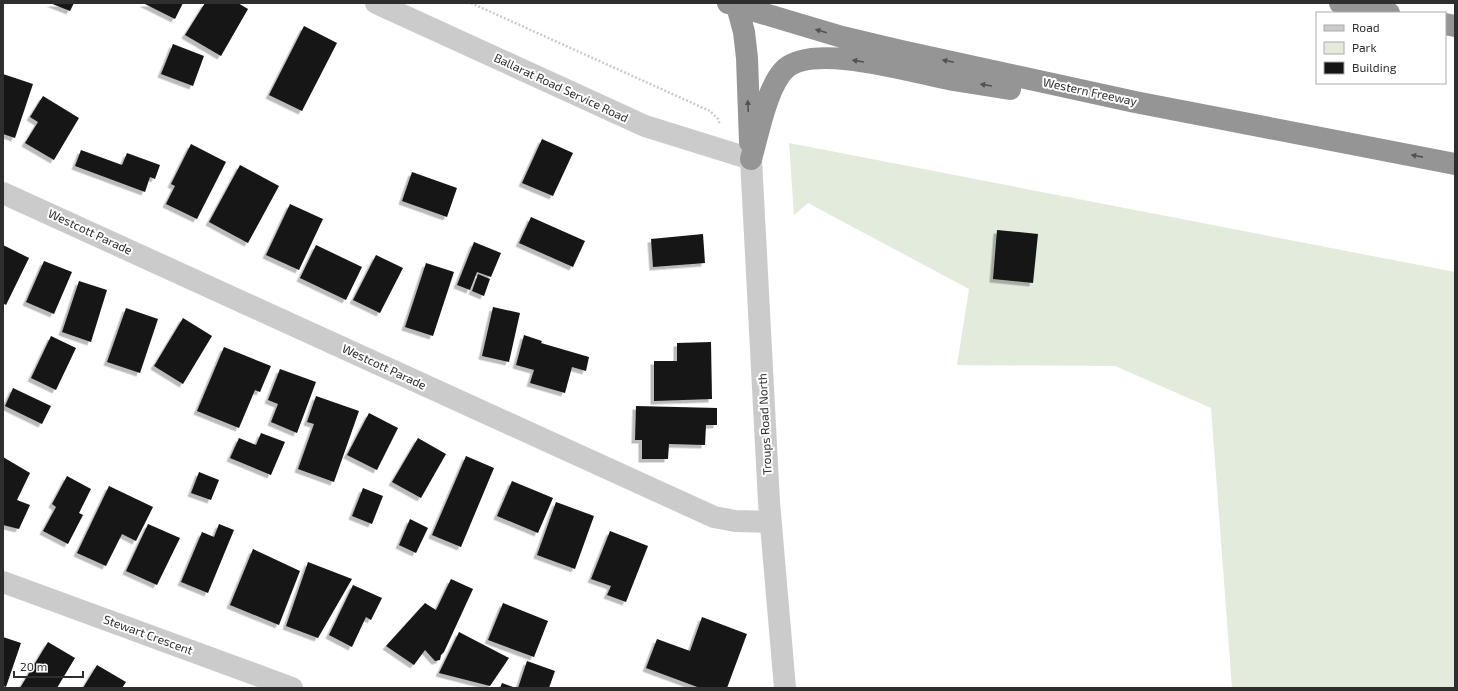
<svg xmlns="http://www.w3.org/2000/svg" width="1458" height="691" viewBox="0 0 1458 691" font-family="'Exo 2',sans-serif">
  <defs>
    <filter id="shadow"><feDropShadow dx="-3.5" dy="3.5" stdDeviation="0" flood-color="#0004"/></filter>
  </defs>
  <rect width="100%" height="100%" fill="#fff"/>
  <!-- green -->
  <path fill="#e3ebdd" d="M789,143L1455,272V688H1232L1211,408L1115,366L957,365L969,289L808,203L794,215Z"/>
  <!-- building -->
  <path fill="#151515" filter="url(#shadow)" d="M50,3H74L70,11Z
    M143,3H183L175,19Z
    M205,3H238L248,9L221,56L185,35Z
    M304,26L337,43L302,111L269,95Z
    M173,44L204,56L193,86L161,74Z
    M3,74L33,84L15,138L3,134Z
    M43,96L79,118L54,160L25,143L38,122L30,117Z
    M542,139L573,153L553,196L522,183Z
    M191,144L226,162L197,219L166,204L175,186L171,184Z
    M81,150L122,165L127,153L160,165L155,179L150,177L145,192L75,166Z
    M240,165L279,186L248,243L209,222Z
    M412,172L457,188L447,217L402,201Z
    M290,204L323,219L299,270L266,255Z
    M531,217L585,241L573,267L519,243Z
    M997,230L1038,234L1033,283L993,279Z
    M703,234L705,263L653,267L651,239Z
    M474,242L501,253L491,277L477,272L470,290L457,285Z
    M3,245L29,258L6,305L3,303Z
    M316,245L362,267L346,300L300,278Z
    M376,255L403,268L380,313L353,300Z
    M44,261L72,272L54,314L26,302Z
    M426,263L454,272L433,336L405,327Z
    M478,274L490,279L484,296L472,291Z
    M79,281L107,290L91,342L62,332Z
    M493,307L520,313L509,362L482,356Z
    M126,308L158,319L140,373L107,362Z
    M183,318L212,336L183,384L154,366Z
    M524,335L542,341L541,343L589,357L586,371L572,367L565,393L530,383L534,370L516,365Z
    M51,336L76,348L56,390L31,378Z
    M711,342L712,399L654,401V361H677V343Z
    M224,347L271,366L260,392L255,390L239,428L197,411Z
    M280,369L316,382L297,433L271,422L278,404L268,400Z
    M13,388L51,406L42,424L5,406Z
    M316,396L359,411L334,482L298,469L314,424L307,422Z
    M636,406L717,408V425H706L705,445L669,444L668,459H642V440H635Z
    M369,413L398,428L377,470L347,455Z
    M261,433L285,442L271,475L230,458L239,438L256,445Z
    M418,438L446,454L421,498L392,482Z
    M466,456L494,468L461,547L432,535Z
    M3,457L30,473L17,500L30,505L19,529L3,525Z
    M199,472L219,480L211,500L191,493Z
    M67,476L91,489L79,513L83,515L68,544L43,531L56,507L52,504Z
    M512,481L553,498L538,533L497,516Z
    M109,486L153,507L136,541L122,534L106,566L77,553Z
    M363,488L383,496L372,524L352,516Z
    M556,502L594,516L575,569L537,555Z
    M410,519L428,528L416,553L399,545Z
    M148,524L180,538L157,585L126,571Z
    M219,524L234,530L208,593L181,582L202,532L214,537Z
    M610,531L648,546L626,602L607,595L611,586L591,579Z
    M253,549L300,571L279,625L230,605Z
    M308,562L352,579L318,638L286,626Z
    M451,579L473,589L444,652L441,655L440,660L435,661L425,650L414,665L386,646L425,603L436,610Z
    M353,585L382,598L371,620L366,617L352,647L329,635Z
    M503,603L548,621L534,657L488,640Z
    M702,617L747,634L727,688H700L646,668L657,639L690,651Z
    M459,632L509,658L490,686L439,673Z
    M3,637L21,643L6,687L3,686Z
    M48,642L75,658L57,688H20Z
    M527,661L555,671L549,688H518Z
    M97,665L126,682L122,688H83Z
    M502,683L516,688H500Z"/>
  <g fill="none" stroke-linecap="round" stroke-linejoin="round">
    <!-- path -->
    <path stroke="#cbcbcb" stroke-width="2.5" stroke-dasharray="2 2" stroke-linecap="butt" d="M471,3L710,111L718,119L720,125"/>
    <!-- minor -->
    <path stroke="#cbcbcb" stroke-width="22" d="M376,3L645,126L751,159L769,502L785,688
      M3,193L714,517L735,521L770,522
      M3,582L292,688"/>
    <!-- highway -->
    <path stroke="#959595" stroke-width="22" d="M728,3L842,37L901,51L1135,102L1455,164
      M1340,3L1389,13
      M737,6L744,32L747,58L750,142
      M1445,24L1455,26
      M751,159C758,135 767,86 785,69C814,42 915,73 953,80C972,83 991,86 1010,89"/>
  </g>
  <!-- one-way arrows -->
  <defs><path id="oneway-solid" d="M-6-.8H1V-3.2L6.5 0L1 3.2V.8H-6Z"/></defs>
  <g fill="#525252">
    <use href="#oneway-solid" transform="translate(821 31) rotate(-164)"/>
    <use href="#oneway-solid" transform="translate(858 61) rotate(-171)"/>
    <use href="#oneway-solid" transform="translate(948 61) rotate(-168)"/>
    <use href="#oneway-solid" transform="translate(986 85) rotate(-171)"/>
    <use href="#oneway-solid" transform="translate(748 106) rotate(-93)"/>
    <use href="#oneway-solid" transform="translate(1417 156) rotate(-169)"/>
  </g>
  <g text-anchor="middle" stroke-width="4" stroke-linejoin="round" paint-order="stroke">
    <!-- street labels -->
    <g font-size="12" fill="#2e2e2e" stroke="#fff">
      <text transform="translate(561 88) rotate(25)" y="4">Ballarat Road Service Road</text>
      <text transform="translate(1090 92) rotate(12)" y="4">Western Freeway</text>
      <text transform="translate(90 232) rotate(25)" y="4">Westcott Parade</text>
      <text transform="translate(384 367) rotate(25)" y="4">Westcott Parade</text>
      <text transform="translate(765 424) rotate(-93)" y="4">Troups Road North</text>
      <text transform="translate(148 635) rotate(20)" y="4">Stewart Crescent</text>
    </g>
  </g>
  <!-- border -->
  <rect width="1458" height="691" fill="none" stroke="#2e2e2e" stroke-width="8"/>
  <!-- legend -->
  <rect x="1316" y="12" width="130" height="72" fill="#ffffff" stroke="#ababab"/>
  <rect x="1324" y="25" width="20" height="6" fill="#cbcbcb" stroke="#ababab"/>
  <text x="1352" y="32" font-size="12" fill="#2e2e2e">Road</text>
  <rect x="1324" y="42" width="20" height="12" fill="#e3ebdd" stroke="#ababab"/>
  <text x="1352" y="52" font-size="12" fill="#2e2e2e">Park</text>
  <rect x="1324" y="62" width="20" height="12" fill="#151515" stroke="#ababab"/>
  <text x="1352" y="72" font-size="12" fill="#2e2e2e">Building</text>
  <!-- scale -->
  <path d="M14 671v6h69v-6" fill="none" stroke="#2e2e2e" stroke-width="2"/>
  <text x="20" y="671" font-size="12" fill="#2e2e2e" stroke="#ffffff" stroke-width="3" paint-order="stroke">20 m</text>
</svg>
